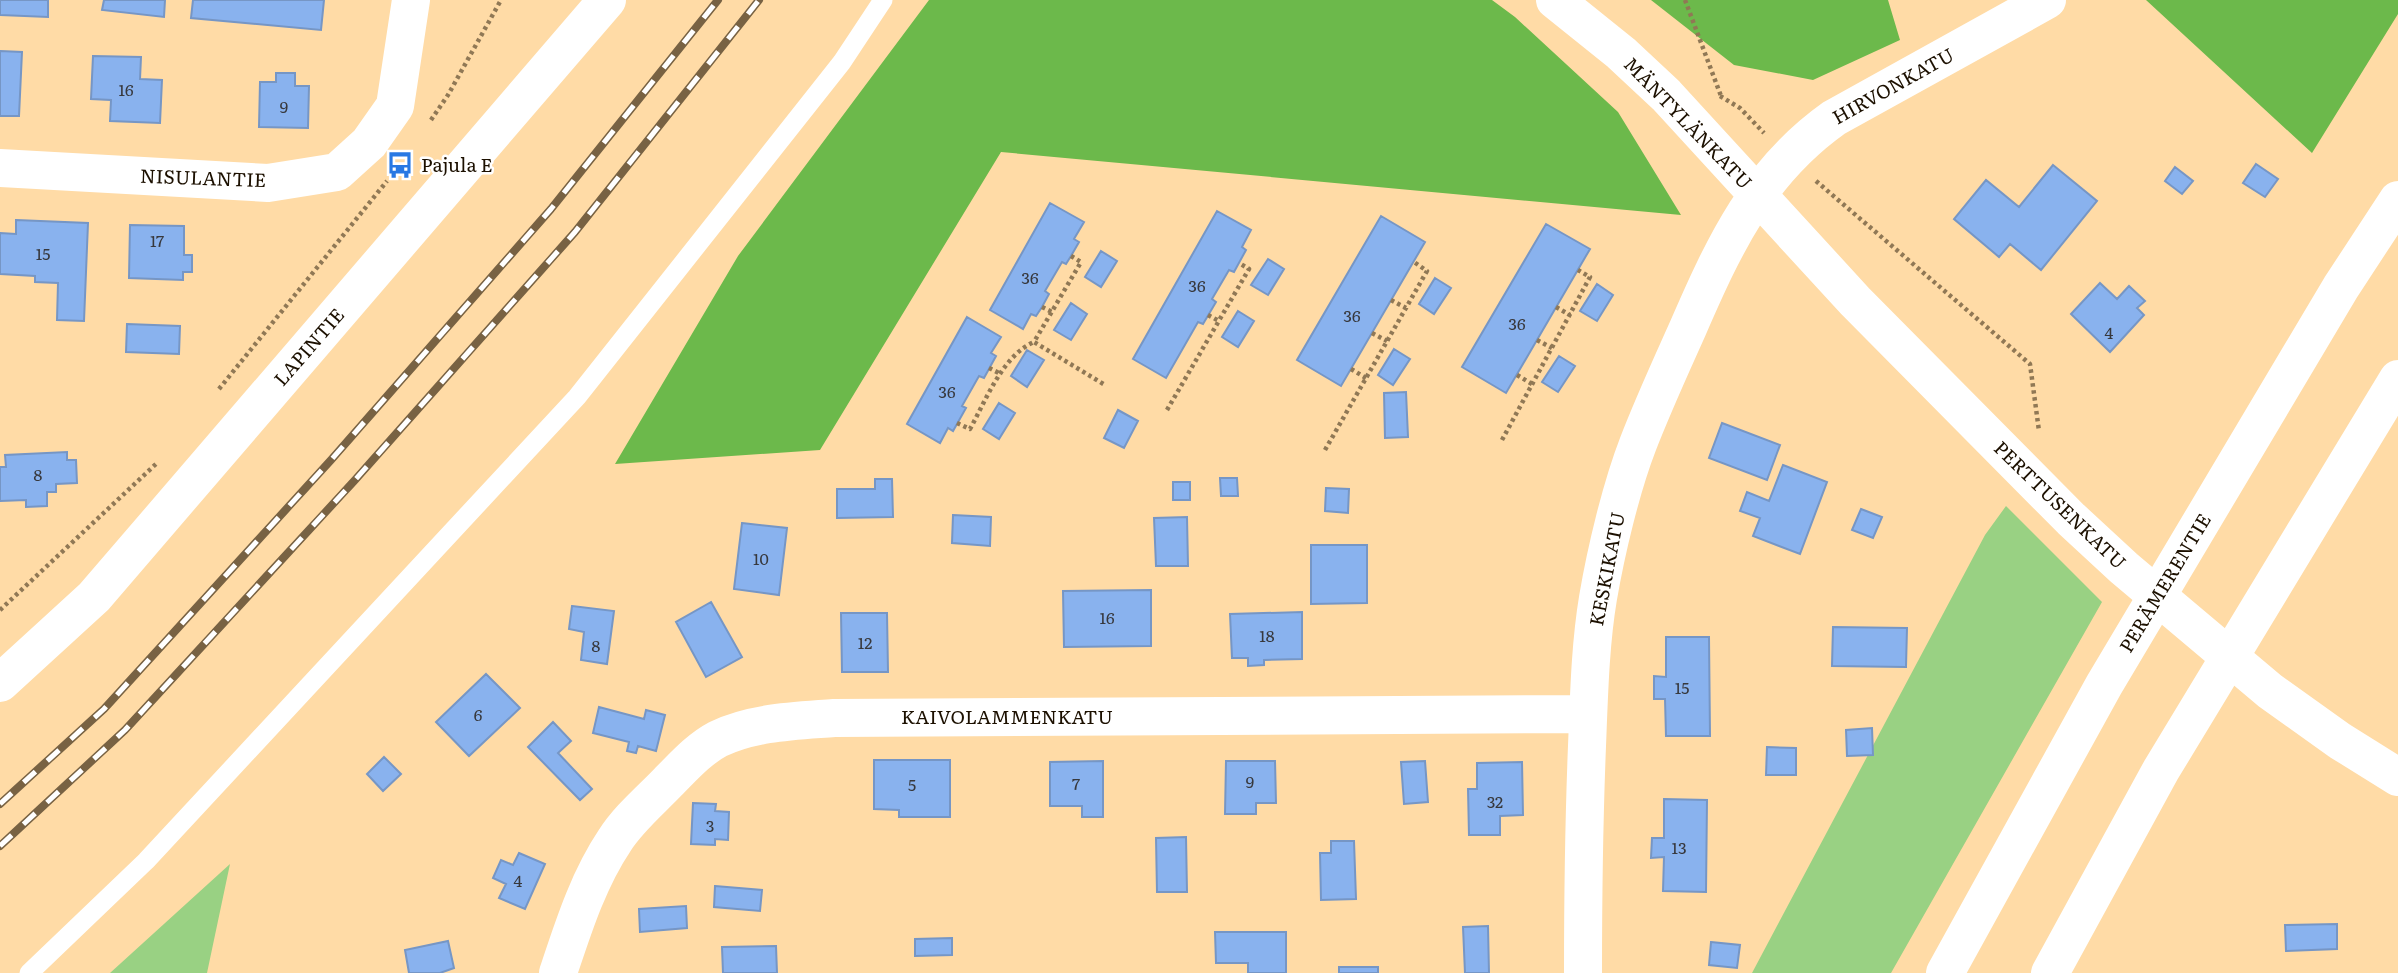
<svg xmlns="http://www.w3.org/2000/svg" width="2398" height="973" viewBox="0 0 2398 973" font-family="Literata,serif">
  <rect width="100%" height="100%" fill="#ffdba6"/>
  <!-- green -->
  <path fill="#99d183" d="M2006,506L2102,602L1891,973H1752L1985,535Z
    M230,864L207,973H110Z"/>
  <!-- forest -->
  <path fill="#6cb94b" d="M929,0H1492L1515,17L1618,112L1681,215L1001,152L820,450L615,464L738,256Z
    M1651,0H1888L1900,40L1813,80L1734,65Z
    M2146,0H2398V14L2312,153Z"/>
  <!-- building -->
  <path fill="#89b2ee" stroke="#7696c5" stroke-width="2" d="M0,0H48V17L0,15Z
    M104,0H165L164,17L102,10Z
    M193,0H324L321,30L191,18Z
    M0,51L22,52L19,116H0Z
    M93,56L141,57L140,79L162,80L160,123L110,121L111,100L91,99Z
    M276,73H295V86H309L308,128L259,127L260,82H276Z
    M2256,164L2278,179L2265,197L2243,183Z
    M2053,165L2097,201L2041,270L2010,244L1999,257L1954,219L1986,180L2019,207Z
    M2175,167L2193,181L2182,194L2165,181Z
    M1050,203L1084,222L1074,239L1079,242L1071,256L1066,264L1062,262L1045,291L1049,294L1042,307L1036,316L1031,314L1023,329L990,310Z
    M1217,211L1251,230L1242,247L1246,250L1234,272L1229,270L1212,299L1216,302L1203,324L1198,322L1166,378L1133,359Z
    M1381,216L1425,242L1341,386L1297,360Z
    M16,220L88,223L84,321L57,320L58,283L35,282V276L0,274V233L16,234Z
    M1546,224L1590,249L1506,393L1462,367Z
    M130,225L184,226V255H192V272H183V280L129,278Z
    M1101,251L1117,261L1101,287L1085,277Z
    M1268,259L1284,269L1268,295L1251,285Z
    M1435,278L1451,288L1434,314L1419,304Z
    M2100,283L2117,299L2129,286L2145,301L2137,308L2144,315L2110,352L2071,314Z
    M1597,284L1613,295L1597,321L1580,311Z
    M1071,303L1087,314L1071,340L1054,330Z
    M1238,311L1254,321L1238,347L1222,337Z
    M967,317L1001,337L991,353L996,356L984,378L979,376L962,406L966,408L953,431L948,428L940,443L907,424Z
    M127,324L180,326L179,354L126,352Z
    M1394,349L1410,359L1393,385L1378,375Z
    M1027,350L1044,360L1027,387L1011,376Z
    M1559,356L1575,366L1558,392L1542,382Z
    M1406,392L1408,437L1385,438L1384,393Z
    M999,403L1015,413L999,439L983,429Z
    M1118,410L1138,421L1124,448L1104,438Z
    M1722,423L1780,445L1767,480L1709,458Z
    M67,452V460H76L77,483L56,484V492H47V506L26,507V500L0,501V467H6L5,455Z
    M1783,465L1827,482L1800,554L1753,536L1760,518L1740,511L1747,492L1769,501Z
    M1220,478H1237L1238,496H1221Z
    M875,479H892L893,517L837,518V489H875Z
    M1173,482H1190V500H1173Z
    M1326,488L1349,489L1348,513L1325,511Z
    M1861,509L1882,517L1873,538L1852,530Z
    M953,515L991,517L990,546L952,543Z
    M1187,517L1188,566H1156L1154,518Z
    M742,523L787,528L779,595L734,589Z
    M1311,545H1367V603L1311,604Z
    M1151,590V646L1064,647L1063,591Z
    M711,602L742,657L706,677L676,622Z
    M572,606L614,611L607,664L581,660L584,632L569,629Z
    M1302,612V659L1264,660V665L1248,666V658H1232L1230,614Z
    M841,613H887L888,672H842Z
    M1833,627L1907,628L1906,667L1832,666Z
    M1666,637H1709L1710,736H1666L1665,699H1654V676L1666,677Z
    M486,674L520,708L469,756L436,722Z
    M599,707L644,719L646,710L665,715L656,751L638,746L636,753L627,751L629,742L593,733Z
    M553,722L571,741L558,753L592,789L580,800L528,747Z
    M1872,728L1873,755L1847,756L1846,730Z
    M1767,747L1796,748V775H1766Z
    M384,757L401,774L383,791L367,774Z
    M874,760H950V817H899V810L874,809Z
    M1103,761V817H1082V806H1050V762Z
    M1226,761H1275L1276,803H1256V814H1225Z
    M1425,761L1428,802L1404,804L1401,762Z
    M1522,762L1523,815L1500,816V835H1469L1468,789H1477V763Z
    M1664,799L1707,800L1706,892L1663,891L1664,857L1651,858L1652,838H1664Z
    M693,803L716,804L715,811L729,812L728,840L715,839V845L691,844Z
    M1186,837L1187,892H1157L1156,838Z
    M1331,841H1354L1356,899L1321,900L1320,853H1331Z
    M519,853L545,864L525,909L499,898L506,884L493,878L501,860L513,865Z
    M715,886L762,890L760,911L714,907Z
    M686,906L687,928L640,932L639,909Z
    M2337,924V949L2286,951L2285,925Z
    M1488,926L1489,973H1465L1463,927Z
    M1215,932H1286V973H1248V963H1216Z
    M952,938V955L915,956V939Z
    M448,941L454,968L440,973H409L405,950Z
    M1711,942L1740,945L1737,968L1709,965Z
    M776,946L777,973H723L722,947Z
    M1339,967H1378V973H1339Z"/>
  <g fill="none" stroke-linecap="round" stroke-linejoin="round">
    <!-- path -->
    <path stroke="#907855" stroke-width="4.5" stroke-dasharray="3.5 3.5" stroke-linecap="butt" d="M1685,0L1721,96
      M1720,96L1740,108L1764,133
      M431,120L448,95L501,0
      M1816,181L2030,364L2039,431
      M1071,256L1081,262L1034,342L1105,385
      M1391,300L1406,308
      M1042,307L1052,312
      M1556,307L1570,315
      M1208,315L1219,321
      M1372,333L1387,341
      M1537,340L1552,348
      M989,368L1001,374
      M1351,369L1366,378
      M1517,375L1532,384
      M219,389L387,181
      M1167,410L1249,269L1239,263
      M957,423L970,429C986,400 1003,355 1034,342
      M1502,440L1590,277L1578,270
      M1325,450L1427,271L1414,262
      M0,610L157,463"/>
    <!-- service -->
    <path stroke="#fff" stroke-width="19" d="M29,973L146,861L577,397L842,62L883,0"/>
    <!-- minor -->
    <path stroke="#fff" stroke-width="38" d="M1555,0L1621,53L1666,95L1855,301L2071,519L2124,568L2270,691L2340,741L2398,777
      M0,168L268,183L337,172L369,143L395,106L411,0
      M558,973C573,928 588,880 615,840C629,818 651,800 669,781C684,766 699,749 718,739C753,722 796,721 834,718L1588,714
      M1583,973C1583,897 1584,821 1587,746C1589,697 1590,646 1598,598C1606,551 1621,488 1638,444C1653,405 1671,366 1688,328C1724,245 1758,172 1834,118L2047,0"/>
    <!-- secondary -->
    <path stroke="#fff" stroke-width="38" d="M0,683L94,597L607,0"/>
    <!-- motorway -->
    <path stroke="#fff" stroke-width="38" d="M1945,973L2104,685L2341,287L2398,200
      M2050,973L2161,770L2398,379"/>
    <defs>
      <path id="rail" d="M0,804L104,709L331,460L551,209L718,0
        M0,846L125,730L355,480L575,232L759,0"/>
    </defs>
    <!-- rail casing -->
    <use href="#rail" stroke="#786243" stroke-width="8"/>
    <!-- rail -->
    <use href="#rail" stroke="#fff" stroke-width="5" stroke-dasharray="16" stroke-linecap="butt"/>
  </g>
  <!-- icons -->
  <defs>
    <symbol id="bus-bare" viewBox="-9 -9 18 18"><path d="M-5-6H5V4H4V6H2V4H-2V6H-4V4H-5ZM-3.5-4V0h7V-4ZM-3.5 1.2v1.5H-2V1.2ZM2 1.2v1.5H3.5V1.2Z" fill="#2878e3" stroke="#fff" stroke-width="2.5" paint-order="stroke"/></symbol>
  </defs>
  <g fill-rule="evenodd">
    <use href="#bus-bare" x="381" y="146" width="38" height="38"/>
  </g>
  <g text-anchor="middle" stroke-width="5" stroke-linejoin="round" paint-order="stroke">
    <!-- number labels -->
    <g font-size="16" fill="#37383c">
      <text x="126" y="96">16</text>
      <text x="284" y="113">9</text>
      <text x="157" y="247">17</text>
      <text x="43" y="260">15</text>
      <text x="1030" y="284">36</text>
      <text x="1197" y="292">36</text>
      <text x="1352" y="322">36</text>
      <text x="1517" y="330">36</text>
      <text x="2109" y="339">4</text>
      <text x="947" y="398">36</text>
      <text x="38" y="481">8</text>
      <text x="761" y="565">10</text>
      <text x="1107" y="624">16</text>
      <text x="1267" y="642">18</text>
      <text x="865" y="649">12</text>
      <text x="596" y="652">8</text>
      <text x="1682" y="694">15</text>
      <text x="478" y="721">6</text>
      <text x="1250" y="788">9</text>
      <text x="1076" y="790">7</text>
      <text x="912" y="791">5</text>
      <text x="1495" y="808">32</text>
      <text x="710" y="832">3</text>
      <text x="1679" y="854">13</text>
      <text x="518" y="887">4</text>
    </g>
    <!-- street labels -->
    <g font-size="19" fill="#1c1000" stroke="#fff">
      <text transform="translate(1893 86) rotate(-29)" y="7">HIRVONKATU</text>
      <text transform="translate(1688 123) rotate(46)" y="7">MÄNTYLÄNKATU</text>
      <text transform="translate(203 178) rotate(2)" y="7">NISULANTIE</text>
      <text transform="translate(309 347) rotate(-49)" y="7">LAPINTIE</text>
      <text transform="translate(2060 505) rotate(44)" y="7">PERTTUSENKATU</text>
      <text transform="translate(1607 569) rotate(-79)" y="7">KESKIKATU</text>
      <text transform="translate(2165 583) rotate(-59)" y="7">PERÄMERENTIE</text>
      <text x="1007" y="724">KAIVOLAMMENKATU</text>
    </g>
    <!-- poi labels -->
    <g font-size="19" fill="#1c1000" stroke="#fff" text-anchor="start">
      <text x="421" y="172">Pajula E</text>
    </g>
  </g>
</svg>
